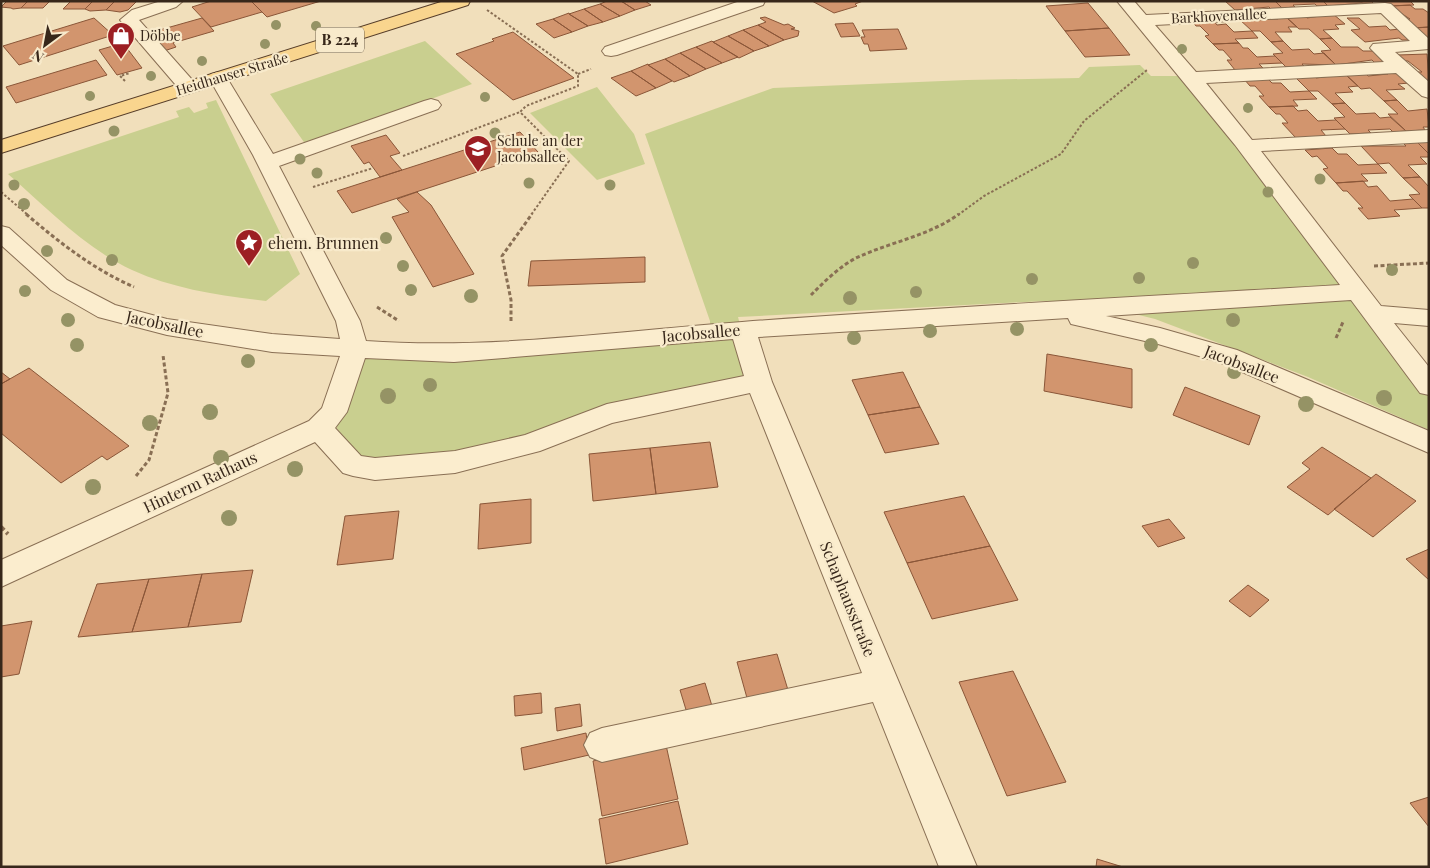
<svg xmlns="http://www.w3.org/2000/svg" width="1430" height="868" viewBox="0 0 1430 868" font-family="'Playfair Display',serif">
  <rect width="100%" height="100%" fill="#f1dfbb"/>
  <!-- green -->
  <path fill="#c9cf8f" d="M425,41L472,84L306,145L270,94Z
    M1140,65L1151,76H1187L1429,388V430L1308,377L1155,319L1099,305L1044,301L738,317L754,379L456,461H361L336,427L367,351L710,334V321L645,134L773,88L967,80L1079,78L1089,67Z
    M597,87L634,134L645,164L597,180L530,113Z
    M216,100L300,274L266,301C221,296 174,289 132,270C86,249 46,207 8,174L179,117L176,111L189,107L194,113L208,108L206,103Z"/>
  <!-- building -->
  <path fill="#d2956e" stroke="#8a5638" d="M7,1H28L21,8L13,9L11,8L1,7Z
    M28,1H50L43,8H21Z
    M71,1H93L85,9H63Z
    M93,1H115L106,10L90,11L85,9Z
    M115,1H137L128,10L120,12L106,10Z
    M211,1H251L262,12L211,27L192,7Z
    M251,1H321L267,17Z
    M607,1H621L635,10L620,16L600,4Z
    M621,1H645L651,5L635,10Z
    M812,1H863L855,4L857,6L834,13Z
    M1225,1H1275L1282,8L1271,9L1269,7L1235,10Z
    M1275,1H1323L1328,6H1317L1315,4L1293,5L1295,7L1282,8Z
    M1323,1H1371L1374,4H1364L1362,3L1328,6Z
    M1384,1H1410L1414,5L1390,6Z
    M1088,3L1109,28L1065,31L1046,6Z
    M600,4L620,16L603,22L584,9Z
    M1410,5L1415,9H1423L1429,13V27L1416,28L1406,19H1410L1390,6Z
    M584,9L603,22L588,26L569,14Z
    M569,13V14L588,26L572,32L553,19Z
    M1333,14L1345,24L1335,25L1339,29L1323,30L1332,38L1320,39L1309,29H1299L1286,17L1305,16L1307,18Z
    M765,17L784,25L788,24L795,28L791,29L799,31L798,36L784,40L758,25L766,22L760,18Z
    M1276,17H1286L1297,27H1288L1292,32H1275L1283,41L1271,42L1260,31H1252L1239,19H1278Z
    M94,18L113,35L19,65L3,46Z
    M202,18L214,31L173,43L176,47L164,51L149,33Z
    M1347,18H1359L1369,27L1386,26L1390,30L1400,29L1413,40H1402L1399,38L1365,42L1351,30L1360,29Z
    M553,19L572,32L554,38L536,24Z
    M1213,20L1217,25L1226,24L1234,32L1252,31L1258,38L1235,39L1239,43L1213,44L1205,36L1209,35L1200,26H1196L1192,21Z
    M853,23L860,36L841,37L835,24Z
    M758,25L784,40L769,46L743,30Z
    M1429,27V40L1410,28Z
    M1109,28L1130,55L1085,57L1065,31Z
    M898,29L907,49L870,51L868,44H864L861,37H865L862,30Z
    M743,30L769,46L754,51L728,36Z
    M513,32L574,78L513,100L456,54L494,41L492,39Z
    M728,36L754,51L739,58L713,42Z
    M1332,38L1341,47H1358L1363,51H1374L1386,62L1375,63L1372,60L1336,65L1321,51L1331,50L1320,39Z
    M712,41L713,42L738,57L722,63L696,47Z
    M1283,41L1292,50L1309,49L1314,54L1324,53L1336,65L1302,64L1304,66L1286,67L1273,54L1283,53L1271,42Z
    M123,43L142,68L117,75L99,50Z
    M1239,43L1243,48H1248L1257,57L1275,56L1282,63L1259,64L1263,68L1235,70L1227,60H1232L1223,50H1219L1213,44Z
    M696,47L722,63L706,69L680,53Z
    M680,53L706,69L690,76L665,59Z
    M1427,54L1429,81H1427L1417,72H1422L1408,61H1404L1398,55Z
    M665,59L690,76L674,82L648,65Z
    M96,60L107,75L16,103L6,87Z
    M648,64V65L672,81L656,88L631,71Z
    M631,71L656,88L636,96L611,78Z
    M1396,71L1409,83L1398,84L1405,89L1386,90L1397,100L1384,101L1370,88L1361,89L1345,74L1365,73L1368,76L1388,74L1385,72Z
    M1345,74L1358,86L1348,87L1353,92L1335,93L1345,103L1332,104L1318,91H1309L1295,77L1314,76L1316,78Z
    M1267,78L1272,83H1281L1290,92L1309,91L1317,99L1293,100L1298,106L1269,107L1259,96H1264L1255,86H1250L1244,79Z
    M1397,100L1408,111L1427,109L1429,127H1423L1425,130L1406,131L1388,114H1398L1384,101Z
    M1345,103L1356,114L1375,113L1380,118L1390,117L1406,131L1393,132L1390,129L1368,130L1371,133L1350,134L1334,118L1345,117L1332,104Z
    M1293,106L1298,111L1307,110L1318,121L1336,120L1345,129L1321,130L1326,136L1296,138L1282,123H1288L1280,114H1276L1269,107Z
    M520,132L538,152L352,213L337,191Z
    M386,135L400,153L390,156L402,170L380,177L369,162L364,164L351,146Z
    M1417,142L1429,154V157H1420L1427,164L1408,165L1420,177L1403,178L1389,163L1378,164L1361,146H1406L1403,143Z
    M1417,142H1429V154Z
    M1332,148L1338,154H1347L1358,165L1378,164L1387,173L1361,174L1368,181L1336,183L1323,169L1328,168L1317,156L1312,157L1305,150Z
    M1420,177L1429,187V208H1422L1409,195L1420,194L1403,178Z
    M1363,181L1368,187L1377,186L1390,201L1413,199L1422,208L1394,210L1400,216L1368,219L1358,208H1363L1347,191H1343L1336,183Z
    M417,192L431,205L474,274L433,287L392,217L409,212L397,199Z
    M645,257V282L528,286L531,261Z
    M1047,354L1132,369V408L1044,391Z
    M29,368L129,446L107,460L102,456L61,483L1,433V384Z
    M1,372L10,379L1,384Z
    M903,372L920,407L868,415L852,380Z
    M1185,387L1260,416L1249,445L1173,415Z
    M920,407L939,444L885,453L868,415Z
    M710,442L718,487L656,494L650,448Z
    M1322,447L1371,478L1328,515L1287,487L1310,469L1302,463Z
    M650,448L656,494L593,501L589,454Z
    M1376,474L1416,501L1373,537L1334,509Z
    M964,496L990,546L907,563L884,512Z
    M531,499V543L478,549L480,504Z
    M399,511L393,559L337,565L345,516Z
    M1169,519L1185,538L1158,547L1142,526Z
    M990,546L1018,600L932,619L907,563Z
    M1429,549V580L1406,559Z
    M253,570L241,622L188,627L202,574Z
    M202,574L188,627L132,632L149,579Z
    M149,579L132,632L78,637L97,584Z
    M1248,585L1269,600L1250,617L1229,601Z
    M32,621L19,674L1,677V626Z
    M777,654L788,690L747,698L737,662Z
    M1013,671L1066,782L1007,796L959,682Z
    M705,683L712,706L687,713L680,690Z
    M541,693L542,713L515,716L514,696Z
    M580,704L582,726L557,731L555,708Z
    M586,733L589,755L524,770L521,748Z
    M666,745L678,799L602,816L593,761Z
    M1429,797V827L1410,803Z
    M678,801L688,844L606,864L599,819Z
    M1097,859L1123,867H1096Z"/>
  <g fill="none" stroke-linecap="round" stroke-linejoin="round">
    <defs>
      <path id="minor" d="M161,1H183L176,7L139,20L195,83L197,87L195,91L188,93L181,91L120,20L132,10Z
        M740,1H765L763,5L617,55L611,56L605,55L602,51L605,47Z
        M1117,1H1134L1146,15L1385,3L1391,4L1429,39V49L1395,52L1429,82V98L1422,96L1396,73L1206,83L1252,140L1429,130V142L1261,151L1381,306L1429,310V326L1394,323L1429,367V395L1420,393L1351,300L1106,316L1160,328L1237,350L1429,431V453L1219,362L1158,344L1071,324L1068,318L758,337L772,382L977,867H939L873,702L602,762L590,757L584,745L590,733L602,728L862,673L750,393L612,423L540,451L455,473L375,480L353,476L343,473L315,442L1,587V560L309,421L322,408L340,356L272,352L167,335L98,317L51,290L1,245V226L9,228L67,280L115,305L167,319L272,334L340,339L336,321L253,155L209,78L211,74L218,72L225,74L227,78L273,154L424,101L431,99L438,101L441,105L438,109L279,166L360,321L366,341C492,350 617,331 742,322C941,307 1141,297 1340,285L1235,145ZM1381,13L1410,41L1373,44L1370,48L1384,62L1196,72L1155,25ZM733,339L744,376L607,404L525,435L455,451L375,458L361,456L335,428L347,412L365,358L454,362Z"/>
      <path id="major" d="M444,1H470L468,5L1,153V140Z"/>
    </defs>
    <!-- minor casing -->
    <use href="#minor" stroke="#896f54" stroke-width="2"/>
    <!-- major casing -->
    <use href="#major" stroke="#563d29" stroke-width="2"/>
    <!-- path-far2 -->
    <path stroke="#896f54" stroke-width="2" stroke-dasharray="2.5 2" stroke-linecap="butt" d="M487,10L578,74V86L526,106L520,112L569,161L531,215
      M578,74L591,69
      M125,81L120,76L130,73
      M403,156L520,112
      M313,187L373,168
      M1,192L28,215
      M958,215L984,196L1061,154L1084,121L1147,70"/>
    <!-- path-far1 -->
    <path stroke="#896f54" stroke-width="3" stroke-dasharray="4 2.5" stroke-linecap="butt" d="M26,214C60,243 93,269 134,287
      M1374,266L1429,263
      M811,295C824,282 839,267 856,258C890,242 929,236 959,214
      M377,307L399,321
      M511,321V300L502,256L532,214
      M1336,338L1343,322
      M136,476L149,460L168,393L163,355"/>
    <!-- path -->
    <path stroke="#896f54" stroke-width="4" stroke-dasharray="4.5 3" stroke-linecap="butt" d="M1,527L8,534"/>
    <!-- minor -->
    <use href="#minor" fill="#fbedce" fill-rule="evenodd"/>
    <!-- major -->
    <use href="#major" fill="#f9d58e" fill-rule="evenodd"/>
  </g>
  <!-- trees -->
  <g fill="#959365">
    <circle cx="276" cy="25" r="5"/>
    <circle cx="316" cy="26" r="5"/>
    <circle cx="265" cy="44" r="5"/>
    <circle cx="1182" cy="49" r="5"/>
    <circle cx="202" cy="61" r="5"/>
    <circle cx="151" cy="76" r="5"/>
    <circle cx="90" cy="96" r="5"/>
    <circle cx="485" cy="97" r="5"/>
    <circle cx="1248" cy="108" r="5"/>
    <circle cx="114" cy="131" r="5.5"/>
    <circle cx="495" cy="133" r="5.5"/>
    <circle cx="300" cy="159" r="5.5"/>
    <circle cx="317" cy="173" r="5.5"/>
    <circle cx="1320" cy="179" r="5.5"/>
    <circle cx="529" cy="183" r="5.5"/>
    <circle cx="14" cy="185" r="5.5"/>
    <circle cx="610" cy="185" r="5.5"/>
    <circle cx="1268" cy="192" r="5.5"/>
    <circle cx="24" cy="204" r="6"/>
    <circle cx="386" cy="238" r="6"/>
    <circle cx="47" cy="251" r="6"/>
    <circle cx="112" cy="260" r="6"/>
    <circle cx="1193" cy="263" r="6"/>
    <circle cx="403" cy="266" r="6"/>
    <circle cx="1392" cy="270" r="6"/>
    <circle cx="1139" cy="278" r="6"/>
    <circle cx="1032" cy="279" r="6"/>
    <circle cx="411" cy="290" r="6"/>
    <circle cx="25" cy="291" r="6"/>
    <circle cx="916" cy="292" r="6"/>
    <circle cx="471" cy="296" r="7"/>
    <circle cx="850" cy="298" r="7"/>
    <circle cx="68" cy="320" r="7"/>
    <circle cx="1233" cy="320" r="7"/>
    <circle cx="1017" cy="329" r="7"/>
    <circle cx="930" cy="331" r="7"/>
    <circle cx="854" cy="338" r="7"/>
    <circle cx="77" cy="345" r="7"/>
    <circle cx="1151" cy="345" r="7"/>
    <circle cx="248" cy="361" r="7"/>
    <circle cx="1234" cy="372" r="7"/>
    <circle cx="430" cy="385" r="7"/>
    <circle cx="388" cy="396" r="8"/>
    <circle cx="1384" cy="398" r="8"/>
    <circle cx="1306" cy="404" r="8"/>
    <circle cx="210" cy="412" r="8"/>
    <circle cx="150" cy="423" r="8"/>
    <circle cx="221" cy="458" r="8"/>
    <circle cx="295" cy="469" r="8"/>
    <circle cx="93" cy="487" r="8"/>
    <circle cx="229" cy="518" r="8"/>
  </g>
  <!-- icons -->
  <defs>
    <symbol id="shop-pin" viewBox="-11 -11 22 30"><path d="M0 17L-7.5 6A9.5 9.5 0 1 1 7.5 6Z" fill="#9c1f23" stroke="#f8eacb"/><path d="M-5-2.5h2.3a2.7 3.5 0 0 1 5.4 0H5L5.5 6h-11ZM-1.5-2.5h3a1.5 2.3 0 0 0-3 0Z" fill="#fff"/></symbol>
    <symbol id="school-pin" viewBox="-11 -11 22 30"><path d="M0 17L-7.5 6A9.5 9.5 0 1 1 7.5 6Z" fill="#9c1f23" stroke="#f8eacb"/><path d="M0-5L7-2L0 1L-7-2ZM-4 1L0 2.5L4 1V4Q0 6-4 4Z" fill="#fff"/></symbol>
    <symbol id="sight-pin" viewBox="-11 -11 22 30"><path d="M0 17L-7.5 6A9.5 9.5 0 1 1 7.5 6Z" fill="#9c1f23" stroke="#f8eacb"/><path d="M0-6L1.8-2.2L6-1.7L2.9 1.2L3.7 5.4L0 3.3L-3.7 5.4L-2.9 1.2L-6-1.7L-1.8-2.2Z" fill="#fff"/></symbol>
  </defs>
  <g fill-rule="evenodd">
    <use href="#shop-pin" x="105" y="20" width="32" height="43"/>
    <use href="#school-pin" x="462" y="133" width="32" height="43"/>
    <use href="#sight-pin" x="233" y="227" width="32" height="43"/>
  </g>
  <g text-anchor="middle" stroke-width="4.5" stroke-linejoin="round" paint-order="stroke">
    <!-- far-street labels -->
    <g font-size="14" fill="#37271a" stroke="#f8eacb">
      <text transform="translate(1219 16) rotate(-3)" y="5">Barkhovenallee</text>
      <text transform="translate(232 74) rotate(-17)" y="5">Heidhauser Straße</text>
    </g>
    <!-- far-poi labels -->
    <g font-size="14" fill="#37271a" stroke="#f8eacb" text-anchor="start">
      <text x="140" y="41">Döbbe</text>
      <text x="497" y="146">Schule an der<tspan x="497" dy="16">Jacobsallee</tspan></text>
    </g>
    <!-- shield labels -->
    <rect fill="#f8eacb" stroke="#71624f" stroke-width="1" x="316" y="27.5" width="48" height="25" rx="4"/>
    <g font-size="15" font-weight="bold" fill="#37271a">
      <text x="340" y="45">B 224</text>
    </g>
    <!-- poi labels -->
    <g font-size="16" fill="#37271a" stroke="#f8eacb" text-anchor="start">
      <text x="268" y="249">ehem. Brunnen</text>
    </g>
    <!-- street labels -->
    <g font-size="16" fill="#37271a" stroke="#f8eacb">
      <text transform="translate(165 324) rotate(12)" y="6">Jacobsallee</text>
      <text transform="translate(701 333) rotate(-5)" y="6">Jacobsallee</text>
      <text transform="translate(1242 364) rotate(21)" y="6">Jacobsallee</text>
      <text transform="translate(200 482) rotate(-25)" y="6">Hinterm Rathaus</text>
      <text transform="translate(848 599) rotate(68)" y="6">Schaphausstraße</text>
    </g>
  </g>
  <!-- border -->
  <rect width="1430" height="868" fill="none" stroke="#37271a" stroke-width="5"/>
  <!-- north arrow -->
  <g transform="translate(45 45) rotate(212)" stroke="#f8eacb" stroke-width="4" paint-order="stroke">
  <path d="M0-4L9 19L0 12L-9 19Z" fill="#37271a"/>
  <text y="-8" font-size="14" font-weight="bold" text-anchor="middle" fill="#37271a">N</text>
  </g>
</svg>
